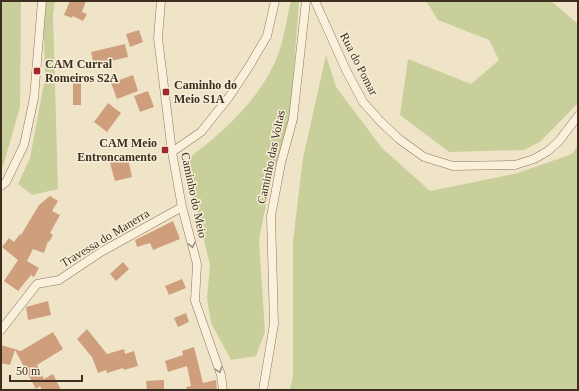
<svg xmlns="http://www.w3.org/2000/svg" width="579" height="391" viewBox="0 0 579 391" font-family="'Times New Roman',serif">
  <rect width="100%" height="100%" fill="#f0e4c8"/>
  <!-- green -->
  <path fill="#c9cf9b" d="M1,1H21L20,107L3,166L1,168Z
    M43,1H55L53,16L58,189L32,195L18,184L30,158L45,78Z
    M291,1H299L290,119L271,180L259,239L265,332L256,356L231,360L211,323L207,298L210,265L193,194L183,162C223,133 266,95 281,46C285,31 287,16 291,1Z
    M426,1H551L578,24V103L540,142L524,150L449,152L400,115L408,59L471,84L499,60L489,40L438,20Z
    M326,55L336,87L382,148L430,191L518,173L572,154L578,145V390H290L293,376V241L303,158Z"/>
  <!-- building -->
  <path fill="#cf9f7d" d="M70,1H86L82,12L87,14L83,21L73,16L72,18L64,15Z
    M139,30L143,42L130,47L126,34Z
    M125,44L128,57L94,65L91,52Z
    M133,75L138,91L117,99L111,83Z
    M73,81H81V105H73Z
    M148,91L154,107L140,112L134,96Z
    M108,103L121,113L107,132L94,122Z
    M128,158L132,177L115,181L110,163Z
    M50,196L58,201L52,211L60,215L50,233L53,235L49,242L48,241L44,253L33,249L27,261L39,268L34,277L31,275L18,291L4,281L18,260L2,247L9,238L14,242L20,234L21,235L39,205Z
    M173,221L180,239L153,250L150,243L137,247L135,240Z
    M123,262L129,269L116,281L110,274Z
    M182,279L186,288L169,295L165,286Z
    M48,301L51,315L28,320L26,307Z
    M186,313L189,322L178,327L174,318Z
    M87,329L107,354L124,349L125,354L134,351L138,366L124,370L123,368L107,373L106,370L98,373L92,357L77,339Z
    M53,332L63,349L37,365L44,379L53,374L61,390H42L40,386L36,389L15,350L10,365L1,363V345L21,351Z
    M194,347L203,383L216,380L217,390H187L186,387L191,386L187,366L168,372L165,361L183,355L182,351Z
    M164,380V390H147L146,381Z"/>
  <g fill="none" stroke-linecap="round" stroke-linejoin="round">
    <defs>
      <path id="minor" d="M161,1L158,38L172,152L182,207L197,264L195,301L221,375L223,390
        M315,1L346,70L363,102L380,121L399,139L424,157L453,166L515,165L534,159L548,151L559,141L578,116
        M172,152L201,132L229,97L250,65L267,36L275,1
        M1,186L6,182L24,145L34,98L42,1
        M1,330L37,284L59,280L101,252L182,207
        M263,390L274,324L271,216L281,163L293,119L306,1"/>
    </defs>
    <!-- minor casing -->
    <use href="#minor" stroke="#8d765c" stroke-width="9"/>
    <!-- minor -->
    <use href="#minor" stroke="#faf1dc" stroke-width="8"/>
  </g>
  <!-- one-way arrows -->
  <defs><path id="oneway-chevron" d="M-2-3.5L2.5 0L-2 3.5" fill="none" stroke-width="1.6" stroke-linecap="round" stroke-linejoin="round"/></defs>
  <g stroke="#9c907e">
    <use href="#oneway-chevron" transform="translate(192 245) rotate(76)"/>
    <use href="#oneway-chevron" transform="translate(219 370) rotate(72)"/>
  </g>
  <!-- markers -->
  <g fill="#9e2a2b" stroke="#f7eed8" stroke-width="1.5">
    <rect x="33" y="67" width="8" height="8" rx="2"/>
    <rect x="162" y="88" width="8" height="8" rx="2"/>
    <rect x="161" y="146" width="8" height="8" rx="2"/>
  </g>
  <g text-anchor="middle" stroke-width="3" stroke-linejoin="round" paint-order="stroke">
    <!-- poi labels -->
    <g font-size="12" font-weight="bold" fill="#3d2e20" stroke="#f7eed8" text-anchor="start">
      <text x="45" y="68">CAM Curral<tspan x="45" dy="14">Romeiros S2A</tspan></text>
      <text x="174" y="89">Caminho do<tspan x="174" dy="14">Meio S1A</tspan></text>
      <text x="157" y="147" text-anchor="end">CAM Meio<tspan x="157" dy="14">Entroncamento</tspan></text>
    </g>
    <!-- street labels -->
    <g font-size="12" fill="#3d2e20" stroke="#f7eed8">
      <text transform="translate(359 64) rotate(63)" y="4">Rua do Pomar</text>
      <text transform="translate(271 157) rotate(-78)" y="4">Caminho das Voltas</text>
      <text transform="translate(194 195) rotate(78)" y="4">Caminho do Meio</text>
      <text transform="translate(105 238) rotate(-31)" y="4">Travessa do Manerra</text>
    </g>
  </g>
  <!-- border -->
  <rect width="579" height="391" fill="none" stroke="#3d2e20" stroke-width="4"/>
  <!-- scale -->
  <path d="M10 375v6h72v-6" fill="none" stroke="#3d2e20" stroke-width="2"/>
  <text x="16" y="375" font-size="12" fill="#3d2e20" stroke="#f7eed8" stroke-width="3" paint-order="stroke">50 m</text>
</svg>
